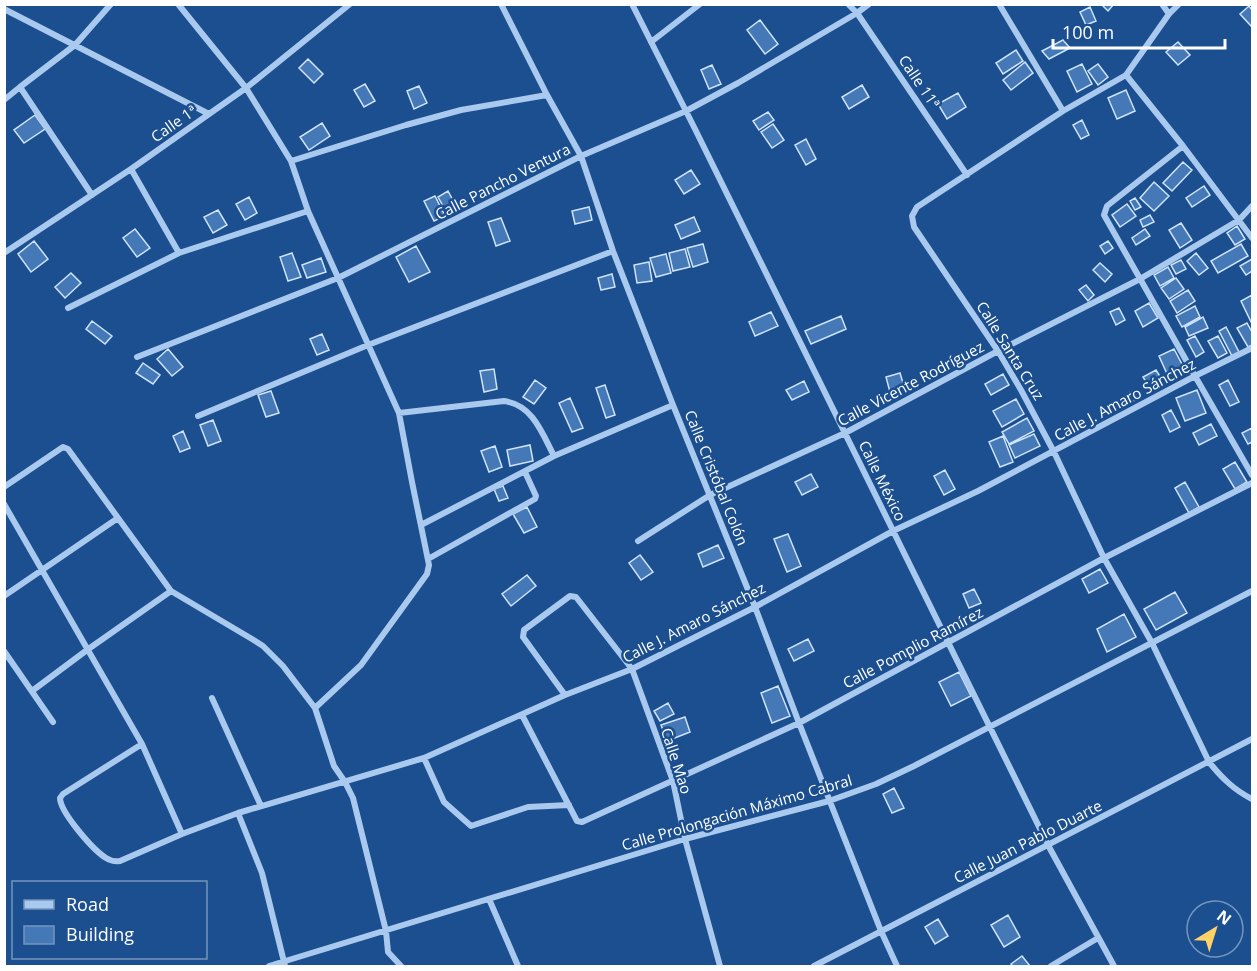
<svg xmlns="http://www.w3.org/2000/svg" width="1257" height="971" viewBox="0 0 1257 971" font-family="'Open Sans',sans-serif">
  <rect width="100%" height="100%" fill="#1b4f8f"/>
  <!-- building -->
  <path fill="#4478b7" stroke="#cfe3fa" stroke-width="1.5" d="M1103,4H1114L1108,11L1102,5Z
    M1249,6L1252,10V27L1240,14Z
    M1090,7L1096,21L1086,25L1080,12Z
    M760,20L778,44L765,54L747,30Z
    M1063,40L1070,48L1049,59L1042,51Z
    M1178,42L1190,55L1178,65L1166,52Z
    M1016,50L1023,61L1003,74L996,63Z
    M308,59L323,74L314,83L299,68Z
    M1025,62L1033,73L1011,90L1003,80Z
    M1082,64L1092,84L1077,92L1067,71Z
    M1098,64L1108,77L1098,85L1088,71Z
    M712,65L721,84L709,89L701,70Z
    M365,84L375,101L364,107L354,90Z
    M862,85L869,97L849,109L842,97Z
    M419,86L427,103L414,109L407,91Z
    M1126,90L1135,111L1117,119L1108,98Z
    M958,93L966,107L947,119L938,104Z
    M768,112L774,120L759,130L753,121Z
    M35,115L45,129L24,143L14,130Z
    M1082,120L1089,135L1081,139L1073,125Z
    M322,123L330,136L309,150L300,137Z
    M773,124L784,140L772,148L761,132Z
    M806,139L816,159L806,165L795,145Z
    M1183,162L1192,170L1172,191L1163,183Z
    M691,170L700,184L684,194L675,180Z
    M1154,182L1169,196L1154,211L1140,198Z
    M1204,186L1210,195L1192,207L1186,198Z
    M448,191L457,208L447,213L438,197Z
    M435,196L445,216L434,221L424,201Z
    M249,197L257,213L245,220L236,204Z
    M1135,198L1141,207L1135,210L1130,201Z
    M1127,204L1136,216L1120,227L1112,215Z
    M589,207L592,220L575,224L572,211Z
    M218,210L227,225L213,233L204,217Z
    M1150,215L1154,222L1143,227L1140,220Z
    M694,217L700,231L681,239L675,225Z
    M501,218L510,241L496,246L488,222Z
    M1181,223L1192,240L1180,248L1169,230Z
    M1237,226L1245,239L1235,245L1227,233Z
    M135,229L150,248L137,257L123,238Z
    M1145,229L1150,236L1136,245L1132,238Z
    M34,241L48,259L31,272L18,254Z
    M1108,241L1113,248L1105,254L1100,246Z
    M703,244L708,262L693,267L687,248Z
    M1241,244L1248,256L1218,273L1211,261Z
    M416,246L430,272L409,282L396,257Z
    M685,249L690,267L673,271L669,253Z
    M292,253L301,277L288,281L280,257Z
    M1196,253L1208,268L1199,275L1187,261Z
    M666,254L671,273L656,277L650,258Z
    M321,258L326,272L307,278L302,265Z
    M1252,259V271L1246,275L1240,266Z
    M1181,260L1186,269L1176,274L1171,265Z
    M649,262L652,281L637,283L634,265Z
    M1100,263L1112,274L1105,282L1093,270Z
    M1168,267L1174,278L1160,286L1154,275Z
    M71,273L81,283L65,298L55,287Z
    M612,274L615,287L601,290L598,278Z
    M1176,278L1184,289L1169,299L1161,288Z
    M1086,285L1094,295L1088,301L1079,290Z
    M1188,290L1195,301L1177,313L1170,301Z
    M1252,295V324L1241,301Z
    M1149,303L1158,318L1143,327L1135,311Z
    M1195,306L1200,317L1182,327L1176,316Z
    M1119,308L1125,320L1116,325L1110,312Z
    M771,312L778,326L755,336L749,322Z
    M841,316L846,329L811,344L805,331Z
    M1203,317L1208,328L1189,336L1185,327Z
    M92,321L112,336L105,344L86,329Z
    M1247,323L1252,332V345L1248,347L1237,328Z
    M1226,327L1239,352L1232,356L1219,331Z
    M322,334L329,350L317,355L310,339Z
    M1195,336L1204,352L1196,357L1187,340Z
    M1218,336L1227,353L1218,358L1208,341Z
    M168,349L183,367L172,376L157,359Z
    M1174,349L1184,368L1168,376L1159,356Z
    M143,363L160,375L153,384L136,373Z
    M494,369L497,389L484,392L480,371Z
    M1156,370L1164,383L1151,390L1143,377Z
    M900,373L906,393L891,396L886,377Z
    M1003,374L1009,385L991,395L985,384Z
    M535,380L546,388L534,404L523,397Z
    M1228,380L1239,402L1230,406L1219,385Z
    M804,381L809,392L792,400L786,390Z
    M605,385L615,415L606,418L596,388Z
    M1197,390L1206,413L1185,421L1176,398Z
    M271,391L279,413L266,417L258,395Z
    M1130,392L1135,400L1129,404L1124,396Z
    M570,398L583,428L572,432L559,403Z
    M1016,399L1024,414L1002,427L993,411Z
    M1171,410L1180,427L1170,432L1162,415Z
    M1027,418L1034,431L1009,444L1002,432Z
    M213,420L221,441L208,446L200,425Z
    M1211,424L1217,436L1199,445L1193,433Z
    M1252,428V442L1248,444L1242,433Z
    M183,431L190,448L180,452L173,436Z
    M1034,434L1040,446L1015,458L1009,445Z
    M1003,436L1013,462L1000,467L989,442Z
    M530,445L533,461L510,466L507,450Z
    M495,446L502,467L489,472L481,451Z
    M1235,462L1247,482L1235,489L1223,469Z
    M945,470L955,489L944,495L934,476Z
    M811,474L818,487L802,495L795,482Z
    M1185,482L1199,507L1189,513L1175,488Z
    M503,486L508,498L499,501L494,489Z
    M527,507L537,527L524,533L513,514Z
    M788,534L801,566L787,572L774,539Z
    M718,545L724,558L703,567L698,554Z
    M640,555L653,572L641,580L629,563Z
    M1100,569L1108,583L1089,593L1082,579Z
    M527,575L536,586L511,606L502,594Z
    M974,589L981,603L969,608L963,594Z
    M1175,592L1187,613L1156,630L1144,609Z
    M1124,614L1136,637L1107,652L1097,629Z
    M808,639L814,651L794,661L788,649Z
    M959,672L971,696L951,706L939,682Z
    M778,686L790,716L772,723L761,693Z
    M668,703L674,714L660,721L654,711Z
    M685,717L690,732L667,741L661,725Z
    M894,788L904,808L892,813L883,794Z
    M1008,915L1020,937L1004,947L991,925Z
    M938,919L948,936L935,944L925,927Z
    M1022,956L1030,966H1013L1011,964Z"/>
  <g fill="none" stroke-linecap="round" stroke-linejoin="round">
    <!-- street -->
    <path stroke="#a9c9ee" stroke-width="6" d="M178,4L246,88L291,161L308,211L399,413L412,482L429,565L427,574L361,665L315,708
      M501,4L547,95L581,156L613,251L673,405L755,607L799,723L881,931L897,966
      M632,4L695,129L1048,845L1114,966
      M848,4L857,13L967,175
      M999,4L1063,111
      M1162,4L1169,14
      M1179,4L1169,14L1126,75L1063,111L917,207L912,216L914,227L998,351L1021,390L1054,452L1104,558L1152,643L1209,762C1222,778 1234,790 1252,799
      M4,9L209,114
      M651,42L700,4
      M1126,75L1183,146L1252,238
      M20,87L92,195
      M4,100L20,87L75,45L111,4
      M1183,146L1107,206L1104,215L1195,376L1252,475
      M291,161L406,125L461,110L547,95
      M131,169L179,253
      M4,253L131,169L246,88L350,4
      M68,308L179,253L308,211
      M137,357L338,278L581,156L686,111L738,83L857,13L869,4
      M399,413L504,401C533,405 542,433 554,456
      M198,416L368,345L613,251
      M4,487L63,447L68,449L171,591
      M4,504L142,744L182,834
      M421,525L554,456L673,405
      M638,541L710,495L845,433L998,351L1140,279L1239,220L1252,206
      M428,559L535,499L536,496L525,472
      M4,596L118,518
      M4,651L53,722
      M32,691L87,650L171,591L252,639L263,646L283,666L315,708L334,766L345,782L353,798L386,931L388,952L401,966
      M565,695L523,637L524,630L570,596L576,597L632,669L673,781L685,839L720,966
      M212,698L261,806
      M522,715L577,821L582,822L799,723L1104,558L1252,483
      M142,744L63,794L60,798C60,812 93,850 106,858C111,861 115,862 120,861L182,834L238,813L424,758L565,695L632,669L755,607L893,531L978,491L1195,376L1252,348
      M424,758L444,802L471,826L528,807L569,805
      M238,813L262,873L285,966
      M489,899L518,966
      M269,966L685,839L829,801L876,784L914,766L1252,591
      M814,966L1252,739
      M1051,966L1098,938"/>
  </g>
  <g text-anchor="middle" stroke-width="5" stroke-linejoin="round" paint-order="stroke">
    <!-- street labels -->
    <g font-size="15" fill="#fff" stroke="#1b4f8f">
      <text transform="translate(919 82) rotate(56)" y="5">Calle 11ª</text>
      <text transform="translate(174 124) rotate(-35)" y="5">Calle 1ª</text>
      <text transform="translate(503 182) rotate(-27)" y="5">Calle Pancho Ventura</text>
      <text transform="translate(1010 351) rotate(58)" y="5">Calle Santa Cruz</text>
      <text transform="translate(911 384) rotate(-28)" y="5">Calle Vicente Rodríguez</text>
      <text transform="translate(1125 400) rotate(-28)" y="5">Calle J. Amaro Sánchez</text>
      <text transform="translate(716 478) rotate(68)" y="5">Calle Cristóbal Colón</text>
      <text transform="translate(882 481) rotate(64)" y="5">Calle México</text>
      <text transform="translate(694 623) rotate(-27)" y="5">Calle J. Amaro Sánchez</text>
      <text transform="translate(913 648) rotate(-28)" y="5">Calle Pomplio Ramírez</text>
      <text transform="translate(676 761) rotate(72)" y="5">Calle Mao</text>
      <text transform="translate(737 813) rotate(-16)" y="5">Calle Prolongación Máximo Cabral</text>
      <text transform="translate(1028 842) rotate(-27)" y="5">Calle Juan Pablo Duarte</text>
    </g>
  </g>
  <!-- border -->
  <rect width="1257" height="971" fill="none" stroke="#ffffff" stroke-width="12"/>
  <!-- legend -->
  <rect x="12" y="881" width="195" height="78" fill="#1b4f8f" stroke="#7695bc" stroke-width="1.5"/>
  <rect x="24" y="900" width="30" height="9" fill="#a9c9ee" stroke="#7695bc" stroke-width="1.5"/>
  <text x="66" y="911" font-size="18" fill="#ffffff">Road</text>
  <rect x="24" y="926" width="30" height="18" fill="#4478b7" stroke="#7695bc" stroke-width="1.5"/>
  <text x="66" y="941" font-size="18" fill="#ffffff">Building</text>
  <!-- north arrow -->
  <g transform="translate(1215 929) rotate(38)"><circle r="28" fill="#1b4f8f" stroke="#7695bc" stroke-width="1.5"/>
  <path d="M0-4.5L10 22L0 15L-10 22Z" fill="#ffd166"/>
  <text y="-9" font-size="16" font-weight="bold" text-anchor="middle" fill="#ffffff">N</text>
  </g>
  <!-- scale -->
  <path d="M1053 39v9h172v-9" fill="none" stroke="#ffffff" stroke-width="3"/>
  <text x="1062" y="39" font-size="18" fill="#ffffff" stroke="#1b4f8f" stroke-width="4.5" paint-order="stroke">100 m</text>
</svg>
